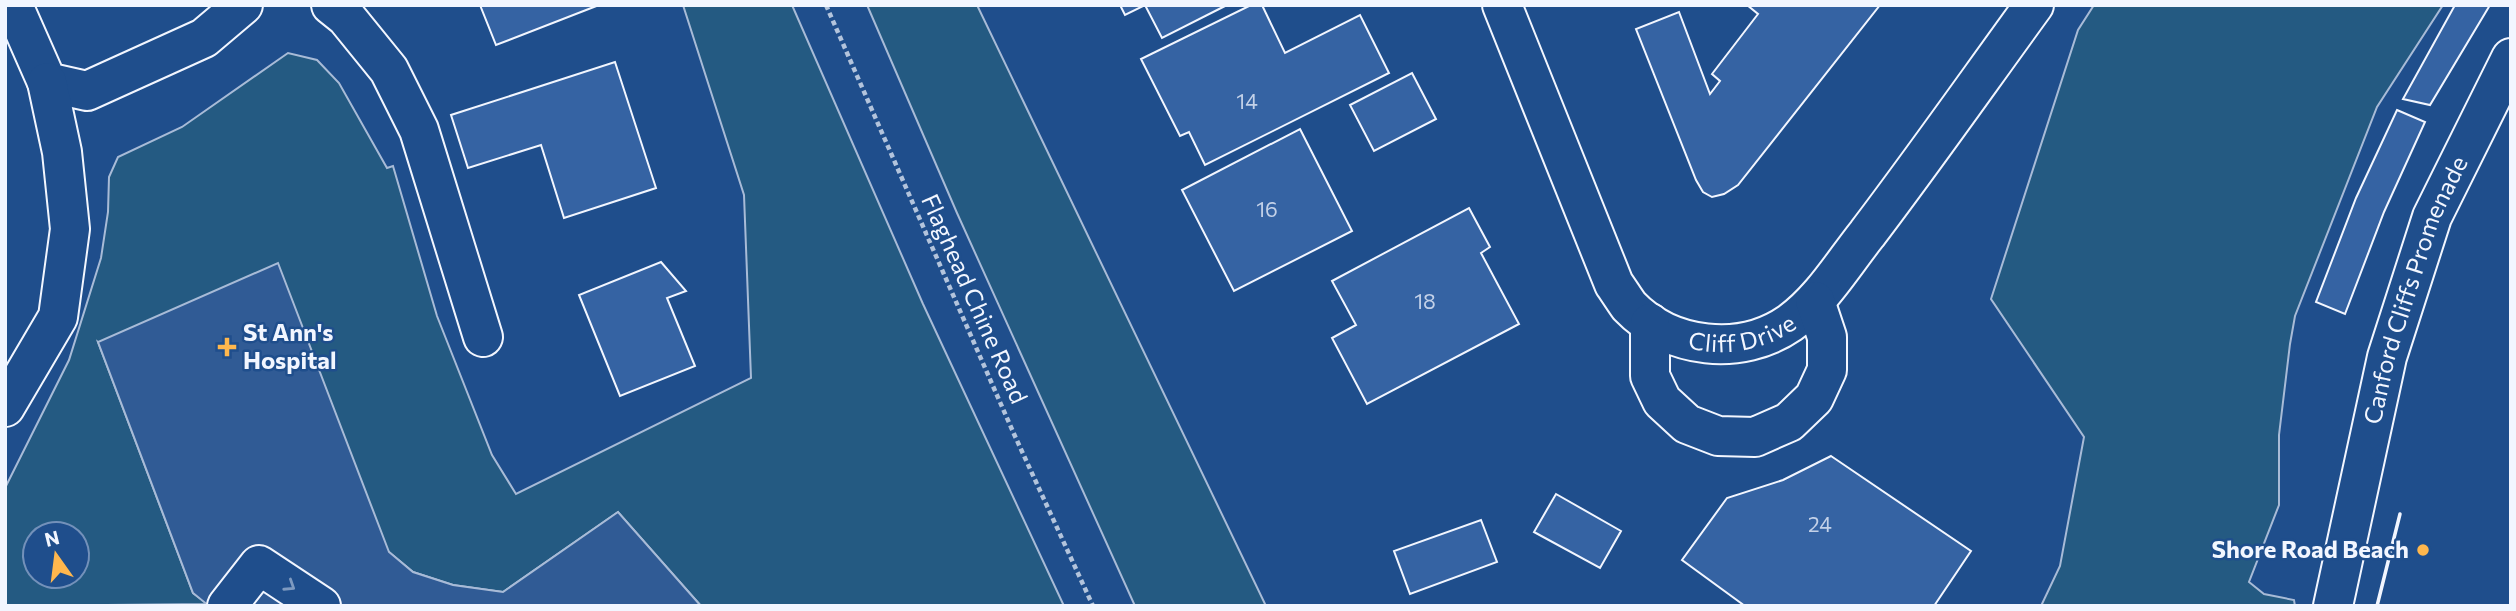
<svg xmlns="http://www.w3.org/2000/svg" width="2516" height="611" viewBox="0 0 2516 611" font-family="Commissioner,sans-serif">
  <rect width="100%" height="100%" fill="#1f4e8c"/>
  <!-- green -->
  <path fill="#245a82" stroke="#a8bbd7" stroke-width="2" fill-rule="evenodd" d="M683,5H792L923,304L1064,606H701L618,512L503,592L453,585L413,572L389,552L98,342L193,593L208,604L5,606V488L69,360L101,258L108,212L109,177L118,157L182,127L288,53L317,60L339,83L387,168L393,166L437,316L492,455L516,494L751,378L744,195ZM35,534H77V576H35Z
    M867,5H977L1266,606H1135L957,213Z
    M2094,5H2443L2377,107L2295,316L2290,344L2279,435V505L2249,582L2264,594L2294,600L2295,606H2041L2060,566L2084,437L1991,299L2078,30Z"/>
  <!-- parking -->
  <path fill="#305b95" stroke="#a8bbd7" stroke-width="2" d="M278,263L389,552L413,572L453,585L503,592L618,512L701,606H209L193,593L98,342Z"/>
  <!-- building -->
  <path fill="#3563a3" stroke="#f2f6ff" stroke-width="2" d="M480,5H599L496,45Z
    M1120,5H1227L1162,38L1145,5L1125,15Z
    M1251,5H1262L1285,53L1360,15L1389,73L1205,165L1189,132L1180,136L1141,59Z
    M1747,5H1880L1738,185L1724,194L1712,197L1703,192L1696,180L1636,29L1679,12L1710,94L1720,81L1712,74L1758,14Z
    M2455,5H2490L2430,105L2403,99Z
    M615,62L656,188L564,218L541,145L468,168L451,115Z
    M1412,73L1436,119L1374,151L1350,105Z
    M2397,110L2425,122L2384,212L2345,314L2316,302L2356,198Z
    M1300,129L1352,231L1234,291L1182,190Z
    M1469,208L1490,247L1481,253L1519,324L1367,404L1332,338L1356,325L1332,281Z
    M661,262L686,291L667,298L695,366L620,396L579,295Z
    M1831,456L1971,551L1934,606H1745L1682,560L1727,498L1783,480Z
    M1556,494L1621,531L1600,568L1534,532Z
    M1481,520L1497,562L1410,594L1394,551Z"/>
  <g fill="none" stroke-linecap="round" stroke-linejoin="round">
    <defs>
      <g id="minor">
        <path d="M13,5L47,82L87,91L204,38L243,5"/>
        <path d="M331,5L346,17L389,70L419,130L483,337"/>
        <path id="s1" d="M1502,5L1614,284C1619,291 1624,299 1629,306C1670,349 1741,357 1790,323C1822,300 1843,264 1867,234C1924,159 1978,82 2034,5"/>
        <path d="M1650,323V376L1662,401L1687,424L1718,436L1755,437L1789,422L1814,398L1827,370V337L1815,301"/>
        <path d="M5,407L58,317L70,229L62,152L47,82"/>
        <path d="M227,606L259,565L321,606"/>
        <path id="s2" d="M2333,606L2387,357L2432,217L2511,58"/>
      </g>
    </defs>
    <!-- minor casing -->
    <use href="#minor" stroke="#f2f6ff" stroke-width="42"/>
    <!-- path -->
    <path stroke="#b3c4dc" stroke-width="4.5" stroke-dasharray="5 3.5" stroke-linecap="butt" d="M826,5L1014,434L1093,606"/>
    <!-- minor -->
    <use href="#minor" stroke="#1f4e8c" stroke-width="38"/>
    <!-- wall -->
    <path stroke="#f2f6ff" stroke-width="3.5" d="M2377,606L2400,514"/>
  </g>
  <!-- one-way arrows -->
  <defs><path id="oneway-chevron" d="M-2-3.5L2.5 0L-2 3.5" fill="none" stroke-width="1.6" stroke-linecap="round" stroke-linejoin="round" transform="scale(1.75)"/></defs>
  <use stroke="#7e9ac0" href="#oneway-chevron" transform="translate(290 586) rotate(33)"/>
  <!-- markers -->
  <g fill="#ffb74d" stroke="#1f4e8c" stroke-width="2.5">
    <path d="M223.5 336.5h7v7h7v7h-7v7h-7v-7h-7v-7h7z"/>
    <circle cx="2423" cy="550" r="7"/>
  </g>
  <g text-anchor="middle" stroke-width="5" stroke-linejoin="round" paint-order="stroke">
    <!-- number labels -->
    <g font-size="21" fill="#c3d1e8">
      <text x="1247" y="109">14</text>
      <text x="1267" y="217">16</text>
      <text x="1425" y="309">18</text>
      <text x="1820" y="532">24</text>
    </g>
    <!-- street labels -->
    <g font-size="24" fill="#f2f6ff" stroke="#1f4e8c">
      <text dy="8" stroke="none"><textPath href="#s2" startOffset="327">Canford Cliffs Promenade</textPath></text>
      <text transform="translate(974 299) rotate(66)" y="8">Flaghead Chine Road</text>
      <text dy="8" stroke="none"><textPath href="#s1" startOffset="452">Cliff Drive</textPath></text>
    </g>
    <!-- poi labels -->
    <g font-size="24" font-weight="bold" fill="#f2f6ff" stroke="#1f4e8c" text-anchor="start">
      <text x="243" y="341">St Ann's<tspan x="243" dy="28">Hospital</tspan></text>
      <text x="2409" y="558" text-anchor="end">Shore Road Beach</text>
    </g>
  </g>
  <!-- border -->
  <rect width="2516" height="611" fill="none" stroke="#f2f6ff" stroke-width="14"/>
  <!-- north arrow -->
  <g transform="translate(56 555) rotate(346)"><circle r="33" fill="#1f4e8c" stroke="#7391ba" stroke-width="2"/>
  <path d="M0-5L12 26L0 18L-12 26Z" fill="#ffb74d"/>
  <text y="-10" font-size="19" font-weight="bold" text-anchor="middle" fill="#f2f6ff">N</text>
  </g>
</svg>
